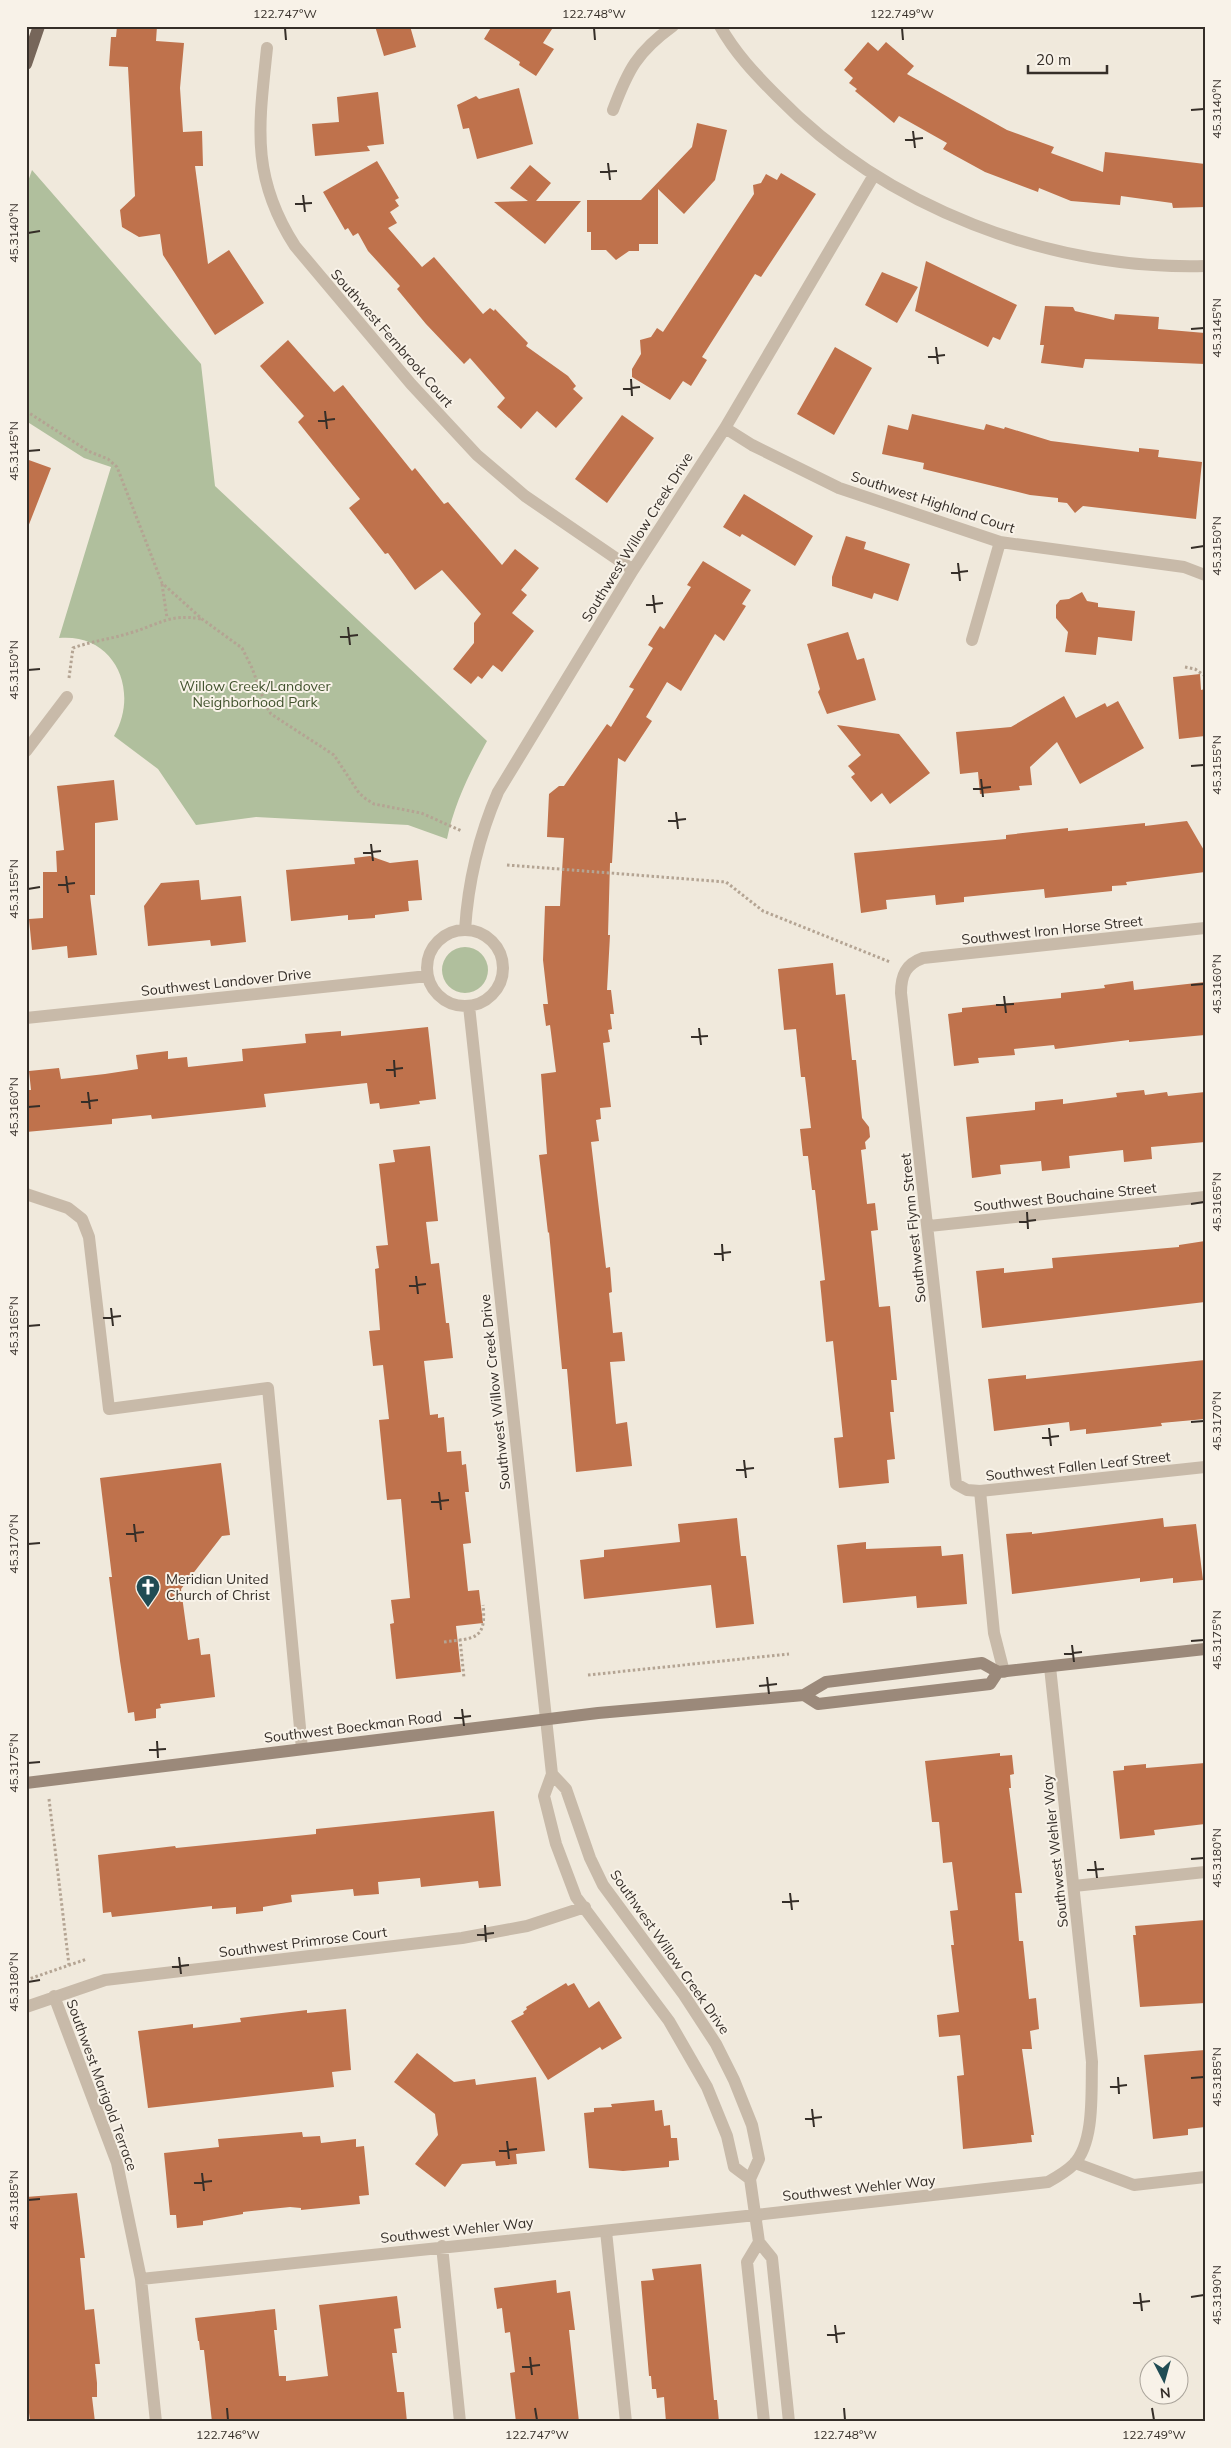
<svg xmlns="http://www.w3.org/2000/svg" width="1231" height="2448" viewBox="0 0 1231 2448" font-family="Mulish,sans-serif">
  <rect width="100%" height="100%" fill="#f0e9dc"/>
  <!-- green -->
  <path fill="#b0bf9d" d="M32,170L201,364L215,486L487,741C470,772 454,804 447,839L408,825L256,817L196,825L158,769L114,736C140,691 115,633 59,638L111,467L84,458L26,421V187Z
    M442 970a23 23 0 1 1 46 0a23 23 0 1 1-46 0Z"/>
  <!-- building -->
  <path fill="#bf724c" d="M117,26H157L156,41L184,43L180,88L183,132L202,131L203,166H195L208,264L229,250L264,303L215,335L163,255L160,234L139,237L122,227L120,210L135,196L128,67L109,66L111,37H116Z
    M375,26H410L416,47L384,56Z
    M492,26H554L543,43L554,49L536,76L519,65L520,62L484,39Z
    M868,42L878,51L886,42L914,66L907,74L1007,130L1054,147L1051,153L1103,172L1105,152L1205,164V207L1173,208L1172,203L1121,196L1120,205L1071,201L1039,188L1038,192L985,172L943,149L947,143L899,116L894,123L855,91L857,89L849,83L853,78L844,70Z
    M519,88L533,144L477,159L469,128L463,129L457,105L476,96L479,99Z
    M378,92L384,144L367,146L370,151L315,156L312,124L339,122L337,97Z
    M697,123L727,130L715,180L684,214L658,189V244H639V251H629L616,260L606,250H591V232H587V200H641L692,147Z
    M377,161L399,198L395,200L399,206L390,212L397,223L388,228L422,267L434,257L483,314L490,308L494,311L495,309L528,343L526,346L568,376L576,386L573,389L583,398L556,428L537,411L521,429L497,407L505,398L470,358L464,364L426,324L397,289L400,286L368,251L358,233L353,236L348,228L345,230L323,192Z
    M530,165L551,183L536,201H581L545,244L494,202L528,201L510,188Z
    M781,173L816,194L761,277L755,274L702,357L707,360L691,386L683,381L670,400L632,377V369L641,354L640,340L651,337L657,328L663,332L754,194L753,185L761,183L766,174L777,180Z
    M926,261L1017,305L1000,340L993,337L988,347L915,311Z
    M882,272L918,287L897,323L865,305Z
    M1045,306L1073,307L1075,311L1114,320L1115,314L1159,317L1158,329L1205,333V364L1085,359L1083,368L1041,363L1044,345H1040Z
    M288,340L334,392L343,385L412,471L415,468L444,504L448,502L502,565L515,549L539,568L521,590L527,595L512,613L534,631L502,672L493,665L482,679L478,676L471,684L453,669L474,643V623L481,614L442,570L415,590L388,553L385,554L349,508L360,499L298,422L304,416L260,366Z
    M835,347L872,368L834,435L797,414Z
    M912,414L984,430L986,424L1004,429L1005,427L1051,441L1139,452V448L1159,450L1158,457L1202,462L1196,519L1083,506L1075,513L1067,503L1058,502V498L1030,495L923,469L924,463L882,454L888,425L908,430Z
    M622,415L654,438L607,503L575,479Z
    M26,459L51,468L28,527H26Z
    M744,494L813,536L795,566L742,534L740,537L723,527Z
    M846,536L866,542L864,549L910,564L898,601L874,593L872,599L832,586V577Z
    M703,561L751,590L742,604L746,606L724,641L715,634L681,691L667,682L646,717L652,721L625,762L618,758L612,863H610L608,935H610L607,990H611L614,1014H610L612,1029L608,1030L610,1042L603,1043L611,1107L600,1108L601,1119L596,1120L599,1141L591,1142L606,1268L610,1267L612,1292L609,1293L613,1333L622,1332L625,1361L610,1362L616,1424L627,1422L632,1466L576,1472L567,1369H562L549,1232L548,1233L539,1155L547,1154L541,1074L556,1072L550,1025L546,1026L543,1004H548L543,960L545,906H560L564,838L547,837L549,794L559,786H564L607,724L611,727L634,689L629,687L653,648L648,645L660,626L664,629L691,587L687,585Z
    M1082,592L1087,601L1098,603V607L1135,611L1132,641L1098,637L1096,655L1065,652L1068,632L1056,618V605L1060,600L1069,599Z
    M848,632L857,660L864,658L876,700L827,714L818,692L820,689L807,644Z
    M1200,674L1201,690L1205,689V736L1179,739L1173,677Z
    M1064,696L1076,718L1105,703L1107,707L1118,701L1144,748L1080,784L1057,742L1030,767L1032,785L1019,786L1020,790L980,794L978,772L960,774L956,732L1011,727Z
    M837,725L899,734L930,773L890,804L882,793L871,802L851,777L855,774L848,766L861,755Z
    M114,780L118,820L95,823V895H90L97,955L68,958L67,946L32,950L29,919L43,918V872H57L56,851L64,850L57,786Z
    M1187,821L1205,852V872L1126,882L1127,885L1112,886V891L1045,898L1044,889L964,897V902L936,905L935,895L886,900L887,909L861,913L854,853L1006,839V835L1068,828V831L1145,823V826Z
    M370,856L390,863L418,860L422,900L408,901L409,911L375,915V918L348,920V915L291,921L286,870L355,864L354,858Z
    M199,880L201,900L241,896L246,942L211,946L210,940L148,946L144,906L161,883Z
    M833,963L836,995L845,994L852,1060H856L862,1118L869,1127L870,1137L865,1142L866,1149L861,1150L867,1204L875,1203L878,1230L871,1231L879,1307L890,1306L897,1380H891L894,1412H890L895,1459L887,1460L889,1483L839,1488L834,1438L843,1437L833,1341L826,1342L820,1281L825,1280L815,1190H812L808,1156H803L800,1129L811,1128L805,1077H801L796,1029L784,1030L778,969Z
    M1133,981L1134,990L1205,982V1035L1129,1042V1040L1055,1049L1054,1045L1014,1049L1015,1055L978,1058L979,1063L954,1066L948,1014L962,1012V1008L1061,998V993L1105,988L1104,985Z
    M428,1027L436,1099L419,1101L420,1104L380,1109L379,1103L370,1104L367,1083L264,1094L266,1107L152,1119L151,1115L112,1119V1124L26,1132V1090H31L29,1071L59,1068L61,1079L105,1074L138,1069L136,1055L168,1051V1059L187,1057L188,1067L243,1061L242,1049L306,1043L305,1034L341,1031V1036Z
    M1144,1090L1145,1095L1167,1092L1168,1096L1205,1092V1142L1151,1147L1152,1159L1124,1162L1123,1150L1069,1156L1070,1168L1042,1171L1041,1161L1000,1165L1001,1174L972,1178L966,1117L1035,1110V1102L1063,1099V1104L1117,1097L1116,1093Z
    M430,1146L438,1221L426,1222L431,1264L439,1263L446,1323H449L453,1358L424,1361L430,1415L438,1414V1418L444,1417L447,1452L461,1451L462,1465L466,1464L469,1492H465L471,1543L463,1544L468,1591L479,1590L483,1623L456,1626L461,1672L396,1679L390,1624L394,1623L391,1600L410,1598L401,1499L387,1500L379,1420L389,1419L383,1365L373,1366L369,1331L380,1330L375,1269L379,1268L376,1246L388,1245L379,1164L395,1162L393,1150Z
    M1205,1241V1302L982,1328L976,1271L1004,1268V1273L1053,1268L1052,1258L1179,1247V1245Z
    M1205,1360V1419L1161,1423L1162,1426L1086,1434V1429L1070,1431L1069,1422L994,1431L988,1379L1026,1375V1379Z
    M221,1463L230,1535L222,1536L181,1589L188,1640L199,1638L201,1655L210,1654L215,1697L160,1704L161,1708L156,1709V1718L135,1721L134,1712L128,1713L120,1661L109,1577H112L100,1478Z
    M737,1518L741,1556H746L754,1624L716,1628L711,1585L584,1599L580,1560L604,1557V1550L680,1542L678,1524Z
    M1163,1518L1164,1527L1196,1524L1203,1580L1173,1583V1578L1140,1582V1578L1012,1594L1006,1534L1032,1532V1534Z
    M866,1542V1549L941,1546L942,1556L963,1554L967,1604L917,1608L916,1596L843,1603L837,1545Z
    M1000,1753V1756L1012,1755L1014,1774L1010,1775L1011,1788H1009L1022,1893H1015L1019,1941H1023L1029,1999L1036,1998L1039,2029L1030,2031L1032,2049H1022L1034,2135H1031L1032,2142L963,2149L957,2076L964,2075L960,2035L939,2037L937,2015L959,2012L951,1945H954L950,1911L958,1910L952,1862L943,1863L939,1822H932L925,1761Z
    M1205,1763V1824L1154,1830L1155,1835L1120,1839L1113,1771L1124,1770V1766L1146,1764V1768Z
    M494,1811L501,1886L479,1888L478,1881L421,1887L420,1878L378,1882L379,1894L354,1896L353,1889L291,1895L292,1902L263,1907V1911L236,1914V1907L212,1909V1906L112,1917L111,1912L103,1913L98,1855L175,1846L176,1848L316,1834V1829Z
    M1205,1920V2003L1140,2007L1133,1935H1136L1135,1926Z
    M566,1983L568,1986L574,1983L589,2008L599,2001L622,2038L602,2050L600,2047L548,2080L511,2021L524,2014L523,2012L527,2009L526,2007Z
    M346,2009L351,2070L332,2072L334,2087L148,2108L138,2031L193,2024V2028L241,2022L240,2018L307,2010V2013Z
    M1205,2050V2127L1188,2129V2135L1153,2139L1144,2055Z
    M417,2053L454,2082L475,2079L476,2085L536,2077L545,2151L516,2154L517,2164L496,2166L495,2161L462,2164L445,2187L415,2164L438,2135L435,2114L394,2082Z
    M654,2100L655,2111L662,2110L664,2126L670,2125L671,2138H677L679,2160L669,2161V2167L623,2171L589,2168L584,2113L594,2112V2108L612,2107L611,2104Z
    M302,2132L303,2137L320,2136L321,2143L356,2139V2147L364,2146L369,2195L359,2196L360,2204L301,2210V2208L290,2207L243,2212V2214L203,2221V2225L177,2228L176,2215H170L164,2153L219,2147L218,2139Z
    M77,2193L85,2258H80L85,2310L94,2309L100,2364H95L97,2383V2397H92L95,2422H30L26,2385V2197Z
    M701,2264L714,2400H717L719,2422H666L664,2397L657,2398L656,2389H652L651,2376H649L641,2281L654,2280L652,2269Z
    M556,2280L557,2293L570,2291L575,2330H569L579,2422H516L510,2373L515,2372L510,2332L505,2333L502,2308L497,2309L494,2288Z
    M397,2296L401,2328L394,2329L397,2353H392L397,2392H404L407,2422H212L204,2350H200L199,2341H198L195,2318L275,2309L277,2330H274L279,2376H286V2381L328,2376L319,2305Z"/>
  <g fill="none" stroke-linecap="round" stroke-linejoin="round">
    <!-- path -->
    <path stroke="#b4a493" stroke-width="3" stroke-dasharray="2.5 2.5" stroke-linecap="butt" d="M26,411L88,451L108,459L117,467L162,583L202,619L242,648L252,668L266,706L271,714L334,755L359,793L366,799L374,804L421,813L462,831
      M162,584L167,618
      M1185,667L1195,669L1205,676
      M69,678L73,648C92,641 111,639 130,633C158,625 170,613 201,619
      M507,865L726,882L763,911L890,962
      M460,1639L464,1678
      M444,1642C473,1638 487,1641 483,1605
      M588,1675L789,1654
      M49,1799L69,1965
      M26,1980L87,1959"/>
    <!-- lane -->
    <path stroke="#c8baa9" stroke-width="12" d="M26,1194L68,1208L82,1219L89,1237L109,1409L268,1388L302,1749
      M980,1491L994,1633L1004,1672
      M1074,1886L1205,1872
      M1075,2163L1134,2185L1205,2177
      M606,2231L626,2422"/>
    <!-- street -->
    <path stroke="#c8baa9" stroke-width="12" d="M720,26C735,53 755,74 777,96C886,208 1049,270 1205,266
      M267,48C259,125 250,176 295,246L411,384L477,455L525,496L633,570
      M613,110C628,70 637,52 673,26
      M725,428L752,445L839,488L1000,542L1184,567L1205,575
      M972,640L1000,542
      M26,751L67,697
      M1205,928L923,958C906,964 901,975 901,993L956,1484L967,1490L980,1491L1205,1467
      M465,930C468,882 479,836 498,792L633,570L725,428L874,175
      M427 968a38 38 0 1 1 76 0a38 38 0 1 1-76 0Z
      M469,1006L552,1774L544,1796L556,1844L576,1897L669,2021L707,2087L727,2136L734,2167L750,2179
      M26,1018L428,976
      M929,1226L1205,1197
      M552,1774L566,1789L590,1858L603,1885L684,1995L716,2044L734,2080L752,2125L759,2159L750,2179L759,2242L772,2258L789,2422
      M54,1996L117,2163L141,2279L156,2422
      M26,2007L105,1980L462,1938L527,1926L585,1907
      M759,2242L747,2262L764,2422
      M442,2246L460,2422
      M141,2279L756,2215L1048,2182C1057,2177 1066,2172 1074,2164C1095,2142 1091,2091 1092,2062L1050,1667"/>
    <!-- secondary -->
    <path stroke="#9b897a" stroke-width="12" d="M804,1695L818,1704L990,1684L998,1672
      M26,1783L598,1713L804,1695L826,1682L982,1663L998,1672L1205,1649"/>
    <!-- primary -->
    <path stroke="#76665a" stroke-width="12" d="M26,64L39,26"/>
  </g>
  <!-- ticks -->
  <path fill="none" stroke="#352e28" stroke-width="2" d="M285,28L286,40M594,28L595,40M902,28L903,40M1191,110L1204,109M913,131L915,148M905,140L923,138M608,163L610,180M600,172L617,171M303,195L305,212M295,204L312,203M28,233L40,231M1191,329L1204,328M936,347L938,364M928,357L945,355M631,379L632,396M623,389L640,387M325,411L327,429M318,421L335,419M28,451L40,450M1191,548L1204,546M958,563L960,581M951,573L968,571M653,595L655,613M646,605L663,603M348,627L350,645M340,637L358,635M28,670L40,669M1191,766L1204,765M981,779L983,797M973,789L991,787M676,812L678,829M668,821L686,819M371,844L373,861M363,853L381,851M66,876L68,893M58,885L75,883M28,889L40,887M1191,985L1204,984M1004,996L1006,1013M996,1005L1014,1004M699,1028L701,1045M691,1037L708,1036M394,1060L395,1077M386,1070L403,1068M88,1092L90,1109M81,1102L98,1100M28,1107L40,1106M1191,1204L1204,1202M1027,1212L1028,1229M1019,1222L1036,1220M722,1244L723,1261M714,1254L731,1252M416,1276L418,1294M409,1286L426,1284M111,1308L113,1326M103,1318L121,1316M28,1326L40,1325M1191,1422L1204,1421M1049,1428L1051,1446M1042,1438L1059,1436M744,1460L746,1478M736,1470L754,1468M439,1492L441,1510M431,1502L449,1500M134,1524L136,1542M126,1534L144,1532M28,1544L40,1543M1191,1641L1204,1640M1072,1645L1074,1662M1064,1654L1082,1652M767,1677L769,1694M759,1686L777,1684M462,1709L464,1726M454,1718L471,1716M157,1741L158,1758M149,1750L166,1749M28,1763L40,1762M1191,1859L1204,1858M1095,1861L1097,1878M1087,1870L1104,1869M790,1893L792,1910M782,1902L799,1901M485,1925L486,1942M477,1935L494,1933M179,1957L181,1974M172,1967L189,1965M28,1982L40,1980M1118,2077L1119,2094M1191,2078L1204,2077M1110,2087L1127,2085M812,2109L814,2127M805,2119L822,2117M507,2141L509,2159M499,2151L517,2149M202,2173L204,2191M194,2183L212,2181M28,2200L40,2199M1140,2293L1142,2311M1191,2297L1204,2295M1133,2303L1150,2301M835,2325L837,2343M827,2335L845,2333M530,2357L532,2375M522,2367L540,2365M227,2408L228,2420M535,2408L537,2420M844,2408L845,2420M1152,2408L1154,2420"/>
  <!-- icons -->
  <defs>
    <symbol id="church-pin" viewBox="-11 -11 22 30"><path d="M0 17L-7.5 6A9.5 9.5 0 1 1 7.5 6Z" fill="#204c54" stroke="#f8f2e8"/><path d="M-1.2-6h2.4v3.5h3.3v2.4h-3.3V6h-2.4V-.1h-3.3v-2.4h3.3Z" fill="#fff"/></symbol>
  </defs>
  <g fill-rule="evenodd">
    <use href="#church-pin" x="134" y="1573" width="28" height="38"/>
  </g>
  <g text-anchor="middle" stroke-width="4" stroke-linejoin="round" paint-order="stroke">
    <!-- street labels -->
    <g font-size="14" fill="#352e28" stroke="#f8f2e8">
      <text transform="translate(392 338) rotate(49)" y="5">Southwest Fernbrook Court</text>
      <text transform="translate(933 502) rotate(18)" y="5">Southwest Highland Court</text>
      <text transform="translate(637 537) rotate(-58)" y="5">Southwest Willow Creek Drive</text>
      <text transform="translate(1052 930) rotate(-6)" y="5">Southwest Iron Horse Street</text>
      <text transform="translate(226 982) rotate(-6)" y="5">Southwest Landover Drive</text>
      <text transform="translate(1065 1197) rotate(-6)" y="5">Southwest Bouchaine Street</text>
      <text transform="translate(913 1228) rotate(-96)" y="5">Southwest Flynn Street</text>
      <text transform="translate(495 1392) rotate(-96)" y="5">Southwest Willow Creek Drive</text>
      <text transform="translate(1078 1466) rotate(-6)" y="5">Southwest Fallen Leaf Street</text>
      <text transform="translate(353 1727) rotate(-7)" y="5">Southwest Boeckman Road</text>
      <text transform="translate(1055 1851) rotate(-96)" y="5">Southwest Wehler Way</text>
      <text transform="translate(303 1942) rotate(-7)" y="5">Southwest Primrose Court</text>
      <text transform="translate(670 1952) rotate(55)" y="5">Southwest Willow Creek Drive</text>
      <text transform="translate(102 2085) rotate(70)" y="5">Southwest Marigold Terrace</text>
      <text transform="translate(859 2188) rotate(-6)" y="5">Southwest Wehler Way</text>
      <text transform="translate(457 2230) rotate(-6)" y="5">Southwest Wehler Way</text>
    </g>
    <!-- park labels -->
    <g font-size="14" fill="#41522d" stroke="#f8f2e8">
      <text x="255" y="691">Willow Creek/Landover<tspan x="255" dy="16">Neighborhood Park</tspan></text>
    </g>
    <!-- poi labels -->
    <g font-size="14" fill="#352e28" stroke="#f8f2e8" text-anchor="start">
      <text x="166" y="1584">Meridian United<tspan x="166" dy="16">Church of Christ</tspan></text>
    </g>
  </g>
  <!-- border -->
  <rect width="1231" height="2448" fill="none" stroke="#f8f2e8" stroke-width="55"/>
  <!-- north arrow -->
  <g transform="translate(1164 2380) rotate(174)"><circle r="24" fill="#f8f2e8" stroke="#aaa49b"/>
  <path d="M0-4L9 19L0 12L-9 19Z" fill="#204c54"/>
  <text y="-8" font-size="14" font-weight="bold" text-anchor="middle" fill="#352e28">N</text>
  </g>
  <!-- scale -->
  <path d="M1028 65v8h79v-8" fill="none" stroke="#352e28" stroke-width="2.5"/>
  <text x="1036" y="65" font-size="15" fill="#352e28" stroke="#f8f2e8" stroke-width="4" paint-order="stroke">20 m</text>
  <rect x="28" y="28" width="1176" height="2392" fill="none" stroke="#352e28" stroke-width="2"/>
  <g font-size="12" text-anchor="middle" fill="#352e28">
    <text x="285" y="18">122.747°W</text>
    <text x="594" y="18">122.748°W</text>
    <text x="902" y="18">122.749°W</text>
    <text transform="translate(1217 109) rotate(-90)" y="4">45.3140°N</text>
    <text transform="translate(14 233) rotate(-90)" y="4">45.3140°N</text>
    <text transform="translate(1217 328) rotate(-90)" y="4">45.3145°N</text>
    <text transform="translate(14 451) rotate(-90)" y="4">45.3145°N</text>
    <text transform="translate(1217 546) rotate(-90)" y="4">45.3150°N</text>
    <text transform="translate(14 670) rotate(-90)" y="4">45.3150°N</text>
    <text transform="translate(1217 765) rotate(-90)" y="4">45.3155°N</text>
    <text transform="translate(14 889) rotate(-90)" y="4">45.3155°N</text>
    <text transform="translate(1217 984) rotate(-90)" y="4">45.3160°N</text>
    <text transform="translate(14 1107) rotate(-90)" y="4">45.3160°N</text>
    <text transform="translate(1217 1202) rotate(-90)" y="4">45.3165°N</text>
    <text transform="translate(14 1326) rotate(-90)" y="4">45.3165°N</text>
    <text transform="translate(1217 1421) rotate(-90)" y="4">45.3170°N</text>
    <text transform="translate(14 1544) rotate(-90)" y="4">45.3170°N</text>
    <text transform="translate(1217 1640) rotate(-90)" y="4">45.3175°N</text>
    <text transform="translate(14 1763) rotate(-90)" y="4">45.3175°N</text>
    <text transform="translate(1217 1858) rotate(-90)" y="4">45.3180°N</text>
    <text transform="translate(14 1982) rotate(-90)" y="4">45.3180°N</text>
    <text transform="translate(1217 2077) rotate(-90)" y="4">45.3185°N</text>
    <text transform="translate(14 2200) rotate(-90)" y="4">45.3185°N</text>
    <text transform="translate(1217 2295) rotate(-90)" y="4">45.3190°N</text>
    <text x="228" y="2439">122.746°W</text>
    <text x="537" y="2439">122.747°W</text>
    <text x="845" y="2439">122.748°W</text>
    <text x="1154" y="2439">122.749°W</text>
  </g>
</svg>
